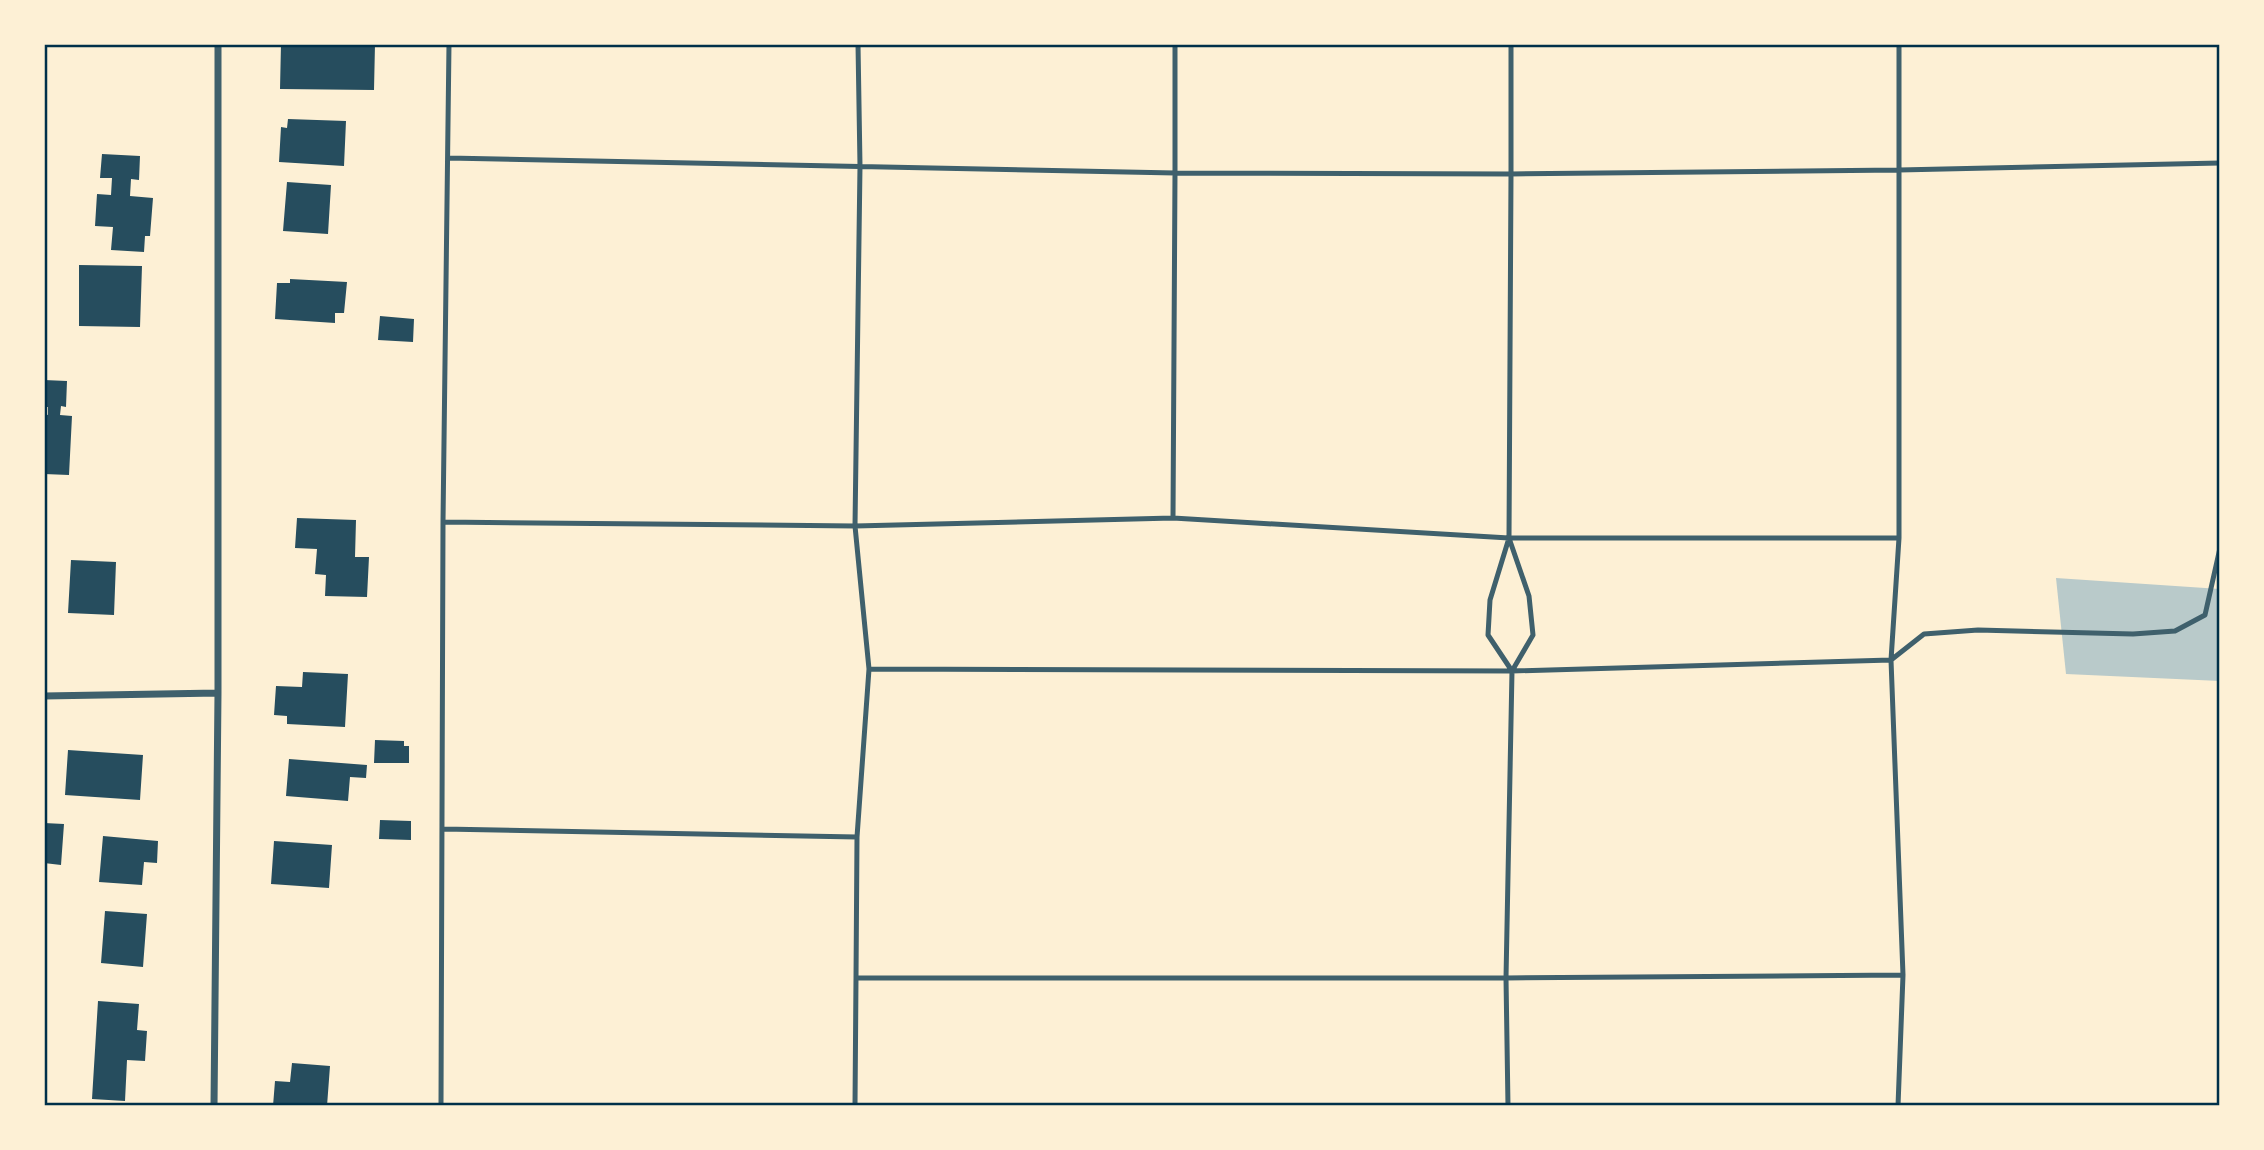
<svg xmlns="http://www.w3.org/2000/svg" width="2264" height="1150" viewBox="0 0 2264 1150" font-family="'Noto Sans',sans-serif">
  <rect width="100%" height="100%" fill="#fdf0d5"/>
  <!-- green -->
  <path fill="#b9caca" d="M2056,578L2220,589V681L2066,674Z"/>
  <!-- building -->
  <path fill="#264d5e" d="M281,44H375L374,90L280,89Z
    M288,119L346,121L344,166L279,162L281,127L287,128Z
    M102,154L140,156L139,180L131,179L130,196L153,198L150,236H145L144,252L111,250L113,227L95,226L97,194L111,195L112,178H100Z
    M287,182L331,185L328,234L283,231Z
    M79,265L142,266L140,327L79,326Z
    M290,279L347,282L344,313H335V323L275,319L277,283H290Z
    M380,316L414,319L413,342L378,340Z
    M44,380L67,381L66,407L61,406L60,415L72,416L69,475L44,474V414L48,415V407H44Z
    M297,518L356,520L355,557H369L367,597L325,596L326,575L315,574L317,549L295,548Z
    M71,560L116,562L114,615L68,613Z
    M303,672L348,674L345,727L287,724V716L274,715L276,686L302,687Z
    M375,740L404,741V746H409V763H374Z
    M68,750L143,755L140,800L65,795Z
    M289,759L367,765L366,778L350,777L348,801L286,796Z
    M380,820L411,821V840L379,839Z
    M44,823L64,824L61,865L44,863Z
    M103,836L158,841L157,863L144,862L142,885L99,882Z
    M274,841L332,845L329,888L271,884Z
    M105,911L147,914L143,967L101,963Z
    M98,1001L139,1004L137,1030L147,1031L145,1061L127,1060L125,1101L92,1099Z
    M292,1063L330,1066L327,1106H273L275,1081L290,1082Z"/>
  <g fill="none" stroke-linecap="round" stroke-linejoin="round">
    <!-- service -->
    <path stroke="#3f606c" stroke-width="5" d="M858,44L860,166L855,526L869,669L1512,671L1891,660L1903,975L1898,1106
      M1511,44V174L1899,170V44
      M448,158L1175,173V44
      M2220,163L1899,170V538L1891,660L1924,634L1978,630L2133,634L2175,631L2205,615L2220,548
      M443,522L855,526L1173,518
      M1509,538L1173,518L1175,173L1511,174L1509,538H1899
      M443,829L857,837
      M856,978L857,837L869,669
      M441,1106L443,522L449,44
      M855,1106L856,978H1506L1903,975
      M1508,1106L1506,978L1512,671L1533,635L1529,596L1509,538L1490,600L1488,635L1512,671"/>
    <!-- minor -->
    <path stroke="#3f606c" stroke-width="7" d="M44,696L218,693
      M214,1106L218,693V44"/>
  </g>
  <!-- border -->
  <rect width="2264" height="1150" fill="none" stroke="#fdf0d5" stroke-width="91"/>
  <rect x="46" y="46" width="2172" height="1058" fill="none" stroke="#003049" stroke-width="2.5"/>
</svg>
